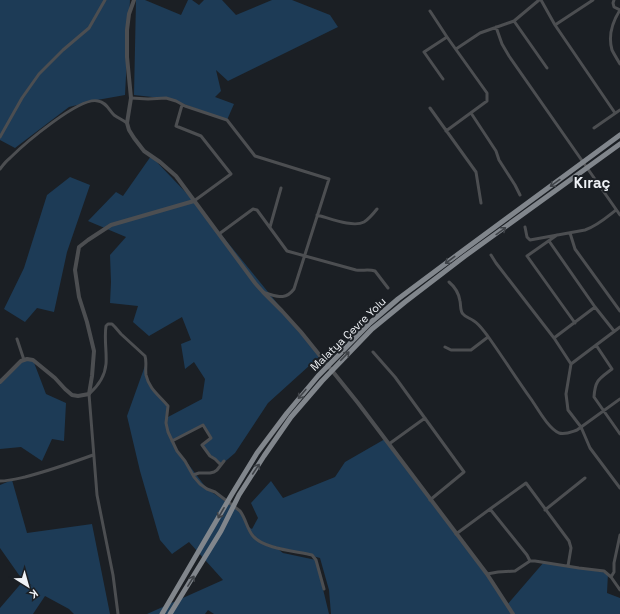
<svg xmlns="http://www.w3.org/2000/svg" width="620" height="614" viewBox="0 0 620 614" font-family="'Space Grotesk',sans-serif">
  <rect width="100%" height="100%" fill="#1b1f24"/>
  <!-- green -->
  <path fill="#1d3b56" d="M0,0H130L125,95L97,100L69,107L15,148L0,140Z
    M136,0H145L181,15L188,0H192L199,5L204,0H222L236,15L272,0H292L330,15L338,27L228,81L216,70L221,91L215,97L234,104L227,120L170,99L134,95Z
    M151,156L194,201L320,356L268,403L235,453L221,465L205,450L202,445L211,438L203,425L174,441L176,448L207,489L240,511L247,526L252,529L258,518L251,503L271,481L283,498L335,477L345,462L385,439L496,587L507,605L544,562L608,573L607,593L620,598V614H331L329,590L320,558L274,546L283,553L316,560L329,614H214L208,610L205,614H147L223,580L189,542L172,554L160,540L140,471L127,416L146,363L145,371L150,385L168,406V417L202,399L205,379L194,362L185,369L181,344L191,340L182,317L149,336L133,322L138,306L110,303L111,282L110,255L126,237L88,221L116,192L123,196Z
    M70,177L90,185L67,252L54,312L37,308L25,322L4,309L24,268L47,195Z
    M24,360H33L46,394L66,403L64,441L52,439L42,461L21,447L0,449V379Z
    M12,480L27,533L92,524L110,614H74L69,609L45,596L33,614H0V608L24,580L34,587L19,575L0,548V485Z"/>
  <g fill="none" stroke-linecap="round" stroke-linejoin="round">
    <!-- minor -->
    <path stroke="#4c4e51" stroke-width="3" d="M541,0L555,25L615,113
      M614,0L613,3L614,7L620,10C613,21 608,36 612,50C614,54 617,59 620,64
      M430,11L447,37L487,93V101L446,131
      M514,21L547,68
      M555,25L593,0
      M496,27L502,44L509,56L620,215
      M456,49L480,33L514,21L539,0
      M443,79L424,52L447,37
      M131,98L148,99L166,98L176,101L185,106L227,120L255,156L329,179L294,289C285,301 277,296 265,293
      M182,105L176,126L201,136L231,174L194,201
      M430,108L476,172L481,203
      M471,113L496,151L499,160L515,185L520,195
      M594,128L620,110
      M0,137L22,98L39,74L63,50L89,28L105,0
      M0,169C3,165 6,161 10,158C24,144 80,96 98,101C106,102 109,110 114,115C118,118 123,120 127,123
      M317,215C329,218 353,228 364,222C369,219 373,214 377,209
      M270,227L281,188
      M525,227L527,237L530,240L585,230C597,226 607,217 616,210
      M570,233L575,249L620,311
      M219,234L253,209L257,210L287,251L356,270C362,271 369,269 375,271L388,288
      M557,235L527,256L575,323
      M549,241L595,307L614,331
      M491,255L496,263L554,338L571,364
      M449,282C455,287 459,294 460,301C461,306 460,311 463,314C465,317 470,318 474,321C479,324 483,330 487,335C502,356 516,378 531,399C538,409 548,428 559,433C565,435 571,432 577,430L620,399
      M620,327L571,364L566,394L568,410L581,427L590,448L620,488
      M554,338L595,307
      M17,339L24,360
      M596,345L612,369C599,379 595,380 594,397L620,434
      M445,347L451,350H471L488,337
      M373,352L395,377L464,472L430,500
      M172,441L203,425L211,438L202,445L210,456L215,459L221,465
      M389,444L425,418
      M193,475L199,473H210L214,472L217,470L224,461
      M0,481C8,481 16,479 25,477C48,471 71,463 93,455
      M490,509L526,483L569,541L571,548L568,566
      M545,510L585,478
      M456,534L490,509L527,555L530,561
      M487,574L498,572L515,571L530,561H535L579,568L604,571L611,577L620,590
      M611,577L614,572V563L620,535
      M118,614L113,575L97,495L89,394C97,387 105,376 106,364C107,352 104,339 106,326L108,324H112L115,327L121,334L145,356C147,362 145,368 146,375C149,389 160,396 168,406L166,423L168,432L177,451L185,461L194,477L200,484L207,489L215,492L240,511C246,519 247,529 253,536C264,549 296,551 312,555L316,560L324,589"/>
    <!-- tertiary -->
    <path stroke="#4c4e51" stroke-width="4" d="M134,0L129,14L127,30V57L131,98L127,123L129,130L134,138L144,151L160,162L176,176L255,283L263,292L282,311L301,332L358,403L487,574L513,614
      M0,382L21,361L27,359L33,360L55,378L65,389L72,395L78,396L89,394L92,376L94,351L87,322L79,297L75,270L79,247L88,240L111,225L194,201"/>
    <!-- trunk -->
    <path stroke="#81868c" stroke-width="5" d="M162,614L232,494L257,453L287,413L318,376L370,323L398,299L461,252L620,135
      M170,614L221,531L239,495L264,456L291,417L322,381L372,329L405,302L465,256L620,144"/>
  </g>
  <!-- one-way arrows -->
  <defs><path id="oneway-shaft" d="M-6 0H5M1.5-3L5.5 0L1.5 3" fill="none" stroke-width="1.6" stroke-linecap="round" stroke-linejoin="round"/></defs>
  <g stroke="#3f4348">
    <use href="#oneway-shaft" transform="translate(555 183) rotate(144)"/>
    <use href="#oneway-shaft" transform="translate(501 231) rotate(-36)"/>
    <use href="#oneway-shaft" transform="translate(450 260) rotate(143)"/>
    <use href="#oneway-shaft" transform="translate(345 356) rotate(-46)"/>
    <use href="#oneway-shaft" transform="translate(302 394) rotate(130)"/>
    <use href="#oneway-shaft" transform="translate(256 469) rotate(-56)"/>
    <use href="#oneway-shaft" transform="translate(221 513) rotate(120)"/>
    <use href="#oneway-shaft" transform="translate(191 581) rotate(-58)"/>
  </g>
  <g text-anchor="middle" stroke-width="4" stroke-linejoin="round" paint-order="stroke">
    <!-- street labels -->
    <g font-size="11" fill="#eff2f6" stroke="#1b1f24">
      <text transform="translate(348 334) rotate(-44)" y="4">Malatya Çevre Yolu</text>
    </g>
    <!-- district labels -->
    <g font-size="15" font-weight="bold" fill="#eff2f6" stroke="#1b1f24">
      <text x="592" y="188">Kıraç</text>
    </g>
  </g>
  <!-- north arrow -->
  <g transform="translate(28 586) rotate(143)" stroke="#1b1f24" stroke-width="3" paint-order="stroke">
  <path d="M0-3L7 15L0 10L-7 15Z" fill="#eff2f6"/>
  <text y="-6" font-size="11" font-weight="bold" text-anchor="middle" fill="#eff2f6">K</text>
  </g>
</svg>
